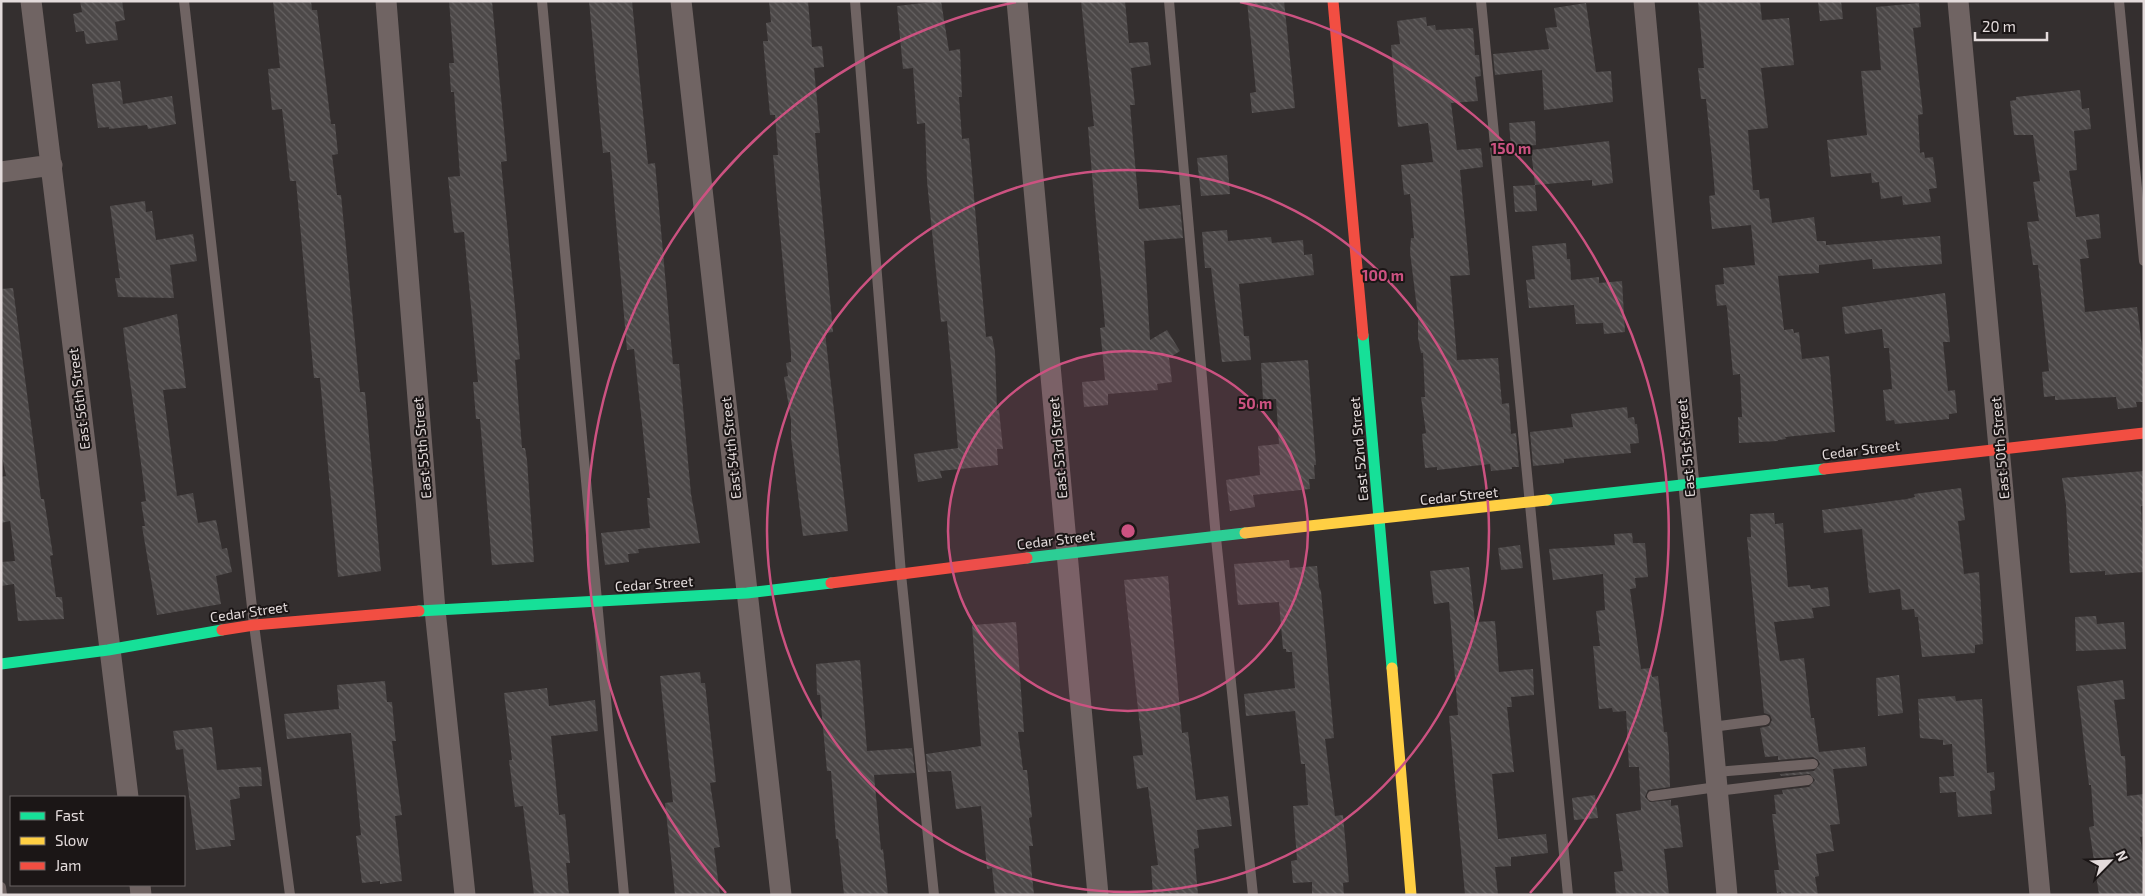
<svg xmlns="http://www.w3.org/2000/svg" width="2145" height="896" viewBox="0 0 2145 896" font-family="'Exo 2',sans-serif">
  <defs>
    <pattern id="building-back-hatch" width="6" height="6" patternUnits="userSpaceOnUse" patternTransform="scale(1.25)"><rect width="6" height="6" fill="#4c4848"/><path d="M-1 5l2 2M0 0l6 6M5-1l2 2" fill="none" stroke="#666262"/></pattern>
  </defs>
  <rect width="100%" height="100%" fill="#342f2f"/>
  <!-- building -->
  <path fill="url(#building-back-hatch)" d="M80,1H122L125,20L115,22L118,40L86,44L84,31L76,32L73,14L82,12Z
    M273,1H311L312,10H317L331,124H335L338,154L332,155L337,195H341L360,392H365L381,571L338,577L320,378H314L296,181H290L282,109L272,110L268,69L280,68Z
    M449,1H492L507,161L501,162L520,359L515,360L522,448H525L527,460L534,562L492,565L480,419H476L473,382H478L464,232L454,233L448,177L460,176L454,92H451L449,63H454Z
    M589,1H632L648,164L655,163L673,364H679L691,494L700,543L638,549L639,553L628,554L629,562L605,565L601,533L650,528L647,498H650L634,349L627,350L610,152L603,153Z
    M769,1H808L812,47L822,46L824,67L814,68L820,133H815L833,332L825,333L848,531L803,536L791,438V420L784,377L788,376L786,363L791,362V353L773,155H778L775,115H770L763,41H768L766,23L771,22Z
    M941,1L949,51L960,49L962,97H959L962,139L969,138L986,337L992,336L995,352L997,410H999L1003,449H997L998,465L940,471L942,478L918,482L914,454L958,448L947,321L941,322L927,181L925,123L917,124L913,68L903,69L897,6Z
    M1081,1H1125L1129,43L1148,42L1151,65L1131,68L1135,105H1130L1139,209L1180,205L1183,238L1144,241L1150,340L1167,330L1180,351L1169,358L1172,382L1157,384L1158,390L1108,394V405L1084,407L1082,382L1105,380L1100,328L1105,327L1088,127L1094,126Z
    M1247,1H1284L1295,108L1252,113L1250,93L1256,92Z
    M1698,1H1760L1762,20L1789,18L1794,65L1761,68L1768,128L1748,130L1753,190H1759L1760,199L1769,198L1772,223L1814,217L1817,241H1826V245L1940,236L1942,264L1873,269L1872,259L1819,265V273L1778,276L1784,330L1793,329L1794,333L1799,332L1802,359L1829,356L1835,432L1785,437L1786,439L1778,440V441L1739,443L1738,417H1742L1740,374L1733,375L1727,308L1726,305L1717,306L1715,285L1724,284L1723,268L1755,265L1751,225L1712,229L1709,196L1715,195L1712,159L1706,99H1701L1698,68H1704Z
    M1818,1H1841L1843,19L1820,21Z
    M1586,3L1596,72L1611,71L1613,102L1544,110L1542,70L1495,75L1493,54L1549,49L1545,28L1557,27L1554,8Z
    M1919,3L1921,27L1913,28L1923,114L1918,115L1920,153L1924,152L1925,158L1933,157L1937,188L1929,189L1931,202L1903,205L1902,196L1881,199L1879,182L1872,183L1871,173L1831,177L1827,140L1867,135L1861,71L1881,70L1876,7Z
    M1426,17L1427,26L1435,25L1436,30L1473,28L1475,55H1479L1481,76L1475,77L1478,101L1451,103L1457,150L1481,148L1483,167L1460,170L1470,275L1450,276L1457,360L1498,358L1502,404L1509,403L1511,434L1516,433L1519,467H1512V469L1491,471L1490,464L1437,470V467L1425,468L1422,434L1426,433L1421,397H1425L1423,353H1421L1418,338V317L1410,252L1411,238H1414L1410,194L1404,195L1401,165L1433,162L1428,123L1398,127L1391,45L1400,44L1397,21Z
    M120,81L123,104L172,96L176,124L148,129L147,125L109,129V127L98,128L92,84Z
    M2080,90L2082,109L2089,108L2091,129L2074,131L2077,170L2069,171L2076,217L2099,214L2101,238L2086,240L2089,258L2080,259L2085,312L2137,307L2144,362V402H2136L2137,407L2118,409L2116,397L2055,400V396L2044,397L2042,372L2049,371L2038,265H2033L2027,222L2039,221L2033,182L2040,181L2033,135H2014L2010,101L2016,100V97Z
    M1535,121L1536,145L1511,147L1509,123Z
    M1609,141L1613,183L1592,186V180L1535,185L1531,150Z
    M1227,155L1230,194L1201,196L1197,158Z
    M1535,185L1537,211L1515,212L1513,186Z
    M145,201L146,212L152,211L156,240L193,234L197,261L170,265L174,298L118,297L115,278H120L110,206Z
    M1227,230L1228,241L1271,237L1272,243L1303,240L1304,255L1312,254L1314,275L1239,284L1244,336H1249L1251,360L1222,362L1211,268H1205L1202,232Z
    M1566,243L1567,259H1570L1571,280L1599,277V283L1622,281L1625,332L1604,334L1603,323L1576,324L1574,305L1529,308L1526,280L1535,279L1532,246Z
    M13,288L41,499H44L53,555L50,556L56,597H62L64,619L18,621L14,584L1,586V562L15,561L10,521L1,523V477L6,476L1,452V289Z
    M1945,293L1950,342H1943L1948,391L1955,390L1957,413L1949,414V419L1895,424L1894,420L1886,421L1883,390L1892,389L1889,348H1884L1882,329L1845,334L1842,307Z
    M177,314L186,388L163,390L177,496L193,493L198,523L216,520L222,549L227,548L232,572L216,576L221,604L157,615L142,526H145L141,502L146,501L123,328Z
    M1308,360L1316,465H1314L1315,479H1309L1310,489L1253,495L1255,507L1230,511L1226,480L1260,475L1258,446L1279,444L1276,399L1263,400L1261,363Z
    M1627,407L1628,418L1634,417L1635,424H1637L1639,443L1630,444L1631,453L1564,459V463L1533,466L1530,432L1573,427L1571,414Z
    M2144,471V506H2141L2144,572L2105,575V571L2070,573L2066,505L2062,478Z
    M1961,488L1965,520L1958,521L1964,574L1979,572L1983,644L1975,645V653L1922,657L1918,617H1915L1914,609L1902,610L1900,589L1869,593L1862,529L1824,533L1822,510L1907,499L1915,497L1914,494Z
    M1774,513L1775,524L1783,523L1788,587L1810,585L1811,589L1828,587L1830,606L1812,608L1814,618L1774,622L1780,661L1804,658L1811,718H1814L1819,752L1865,747L1867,766L1833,769L1840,824L1830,825L1834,851L1816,854L1819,876L1815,877L1818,895H1781V892L1777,893L1774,870H1779L1772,814H1776L1774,795L1783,794L1782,790L1809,787L1815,780L1810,774L1781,776L1780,774L1814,771L1820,764L1818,760L1813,757L1778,760V756L1765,757L1760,728L1769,726L1772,720L1770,715L1764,713L1747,537H1751L1750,514Z
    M1632,533L1633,543H1645L1648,577L1635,578L1636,588L1630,589L1641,669L1651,668L1652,677L1658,676L1664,732H1667L1669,753L1670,787L1648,790L1645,797L1650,802L1671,800V806L1678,805L1683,847L1664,849L1669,895H1616L1614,872L1623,871L1616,814L1641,810L1639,767H1629L1626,711L1613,712L1612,708L1599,709L1593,646H1600L1596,611L1605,610L1603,574L1553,580L1549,549L1615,545L1614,534Z
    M1520,545L1523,568L1501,570L1498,548Z
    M1289,560L1290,568L1317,566L1319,587L1321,591L1334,738L1325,739L1335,816L1343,815L1349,882L1343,883L1344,895H1312V882L1293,883L1291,861L1297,860L1293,806L1308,805L1305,764H1301L1295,711L1246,716L1244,694L1295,688L1292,652H1286V649H1283L1279,602L1238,605L1234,564Z
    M1469,567L1475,622L1495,621L1499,672L1533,669L1534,695L1511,697L1512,707H1507L1514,772L1492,774L1498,839L1546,834L1548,853L1511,857V866L1495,867L1498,895H1465L1449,716L1458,715L1449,602L1434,604L1430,571Z
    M1168,576L1182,733L1188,732L1196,800L1228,796L1232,826L1197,830L1199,848L1194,849L1198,895H1153L1151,866L1158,865L1148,787L1137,789L1133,756L1143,755L1124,580Z
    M2096,616L2097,624L2124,622L2126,649L2076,651L2075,617Z
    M1016,622L1024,732H1018L1023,770H1027L1032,817L1029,818L1033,846H1029L1034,895H995L992,868L987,869L981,806L956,809L951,771L928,772L926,754L981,746L972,625Z
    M860,660L867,751L912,748L915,773L874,775L881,850L883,849L888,895H844L838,839H836L831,771H827L820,695H817L816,664Z
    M700,672L701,683H705L716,782L710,783L720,847L714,848L720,895H675L665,803L673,802L660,676Z
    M1899,675L1903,713L1878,716L1876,678Z
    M2123,680L2125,699L2114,700L2121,756H2125L2127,796L2144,794V836L2140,837L2144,861V895H2099L2089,827L2094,826L2091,785H2089L2077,686Z
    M385,681L387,702H392L395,734L396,741H392L402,815L395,816L402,881L380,884V881L362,883L356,836L361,835L351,733L287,739L284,714L339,709L337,685Z
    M547,688L549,706L595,700L598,731L551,736L559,815L565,814L570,863H566L569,895H534L523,806L515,807L509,760H512L504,693Z
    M1955,696L1956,701L1982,699L1987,773L1994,772L1995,790L1990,791L1992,814L1958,817L1956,792L1940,793L1939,777L1954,776L1952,744L1943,745V740L1920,738L1918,699Z
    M212,727L217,770L261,767L262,786L239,787L240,798L230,800L235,840H230L231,846L196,850L183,749L176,750L173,731Z
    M1595,795L1598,818L1574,820L1572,798Z"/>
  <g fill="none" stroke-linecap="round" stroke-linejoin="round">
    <!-- lane -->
    <path stroke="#706463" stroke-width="10" d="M184,1L254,625L290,895
      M542,1L624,895
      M855,1L901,574L934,895
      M1169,1L1216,538L1253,895
      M1481,1L1568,895
      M2119,1L2144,261
      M1712,727L1765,720
      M1716,772L1813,764
      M1717,791L1808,780
      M1652,796L1717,787
      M1,887L2,895"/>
    <!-- street -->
    <path stroke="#706463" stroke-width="21" d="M31,1L128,797
      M386,1L435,610L465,895
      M681,1L781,895
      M1017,1L1098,895
      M1644,1L1727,895
      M1958,1L2040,895
      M1,172L52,165
      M140,885L141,895"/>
    <!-- fast -->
    <path stroke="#16e098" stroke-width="11" d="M1363,335L1392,668
      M1547,500L1824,469
      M1027,558L1245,533
      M419,611L747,593L831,583
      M1,664L108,650L222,630"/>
    <!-- slow -->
    <path stroke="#ffcf43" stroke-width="11" d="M1245,533L1547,500
      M1392,668L1411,895"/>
    <!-- jam -->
    <path stroke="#f24e42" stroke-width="11" d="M1333,1L1363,335
      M1824,469L2144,433
      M831,583L1027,558
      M222,630L254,625L419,611"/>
  </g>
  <!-- distance rings -->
  <circle cx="1128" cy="531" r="180" fill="#cc5281" fill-opacity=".12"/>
  <g fill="none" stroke="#cc5281" stroke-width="2.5">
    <circle cx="1128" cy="531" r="180"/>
    <circle cx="1128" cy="531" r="361"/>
    <path d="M726 893A541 541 0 0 1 1016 2M1240 2A541 541 0 0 1 1530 893"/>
  </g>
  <g text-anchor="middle" stroke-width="4" stroke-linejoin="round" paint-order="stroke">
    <!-- street labels -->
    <g font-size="14" fill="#e3dbdb" stroke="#1b1616">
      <text transform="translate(79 399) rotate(-97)" y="5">East 56th Street</text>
      <text transform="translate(422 448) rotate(-95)" y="5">East 55th Street</text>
      <text transform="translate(731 448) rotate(-96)" y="5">East 54th Street</text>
      <text transform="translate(1058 448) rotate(-95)" y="5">East 53rd Street</text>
      <text transform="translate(1686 448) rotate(-95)" y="5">East 51st Street</text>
      <text transform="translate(2000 448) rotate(-95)" y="5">East 50th Street</text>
      <text transform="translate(1359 449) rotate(-95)" y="5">East 52nd Street</text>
      <text transform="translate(1861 450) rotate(-7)" y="5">Cedar Street</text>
      <text transform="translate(1459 496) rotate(-6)" y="5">Cedar Street</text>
      <text transform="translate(1056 540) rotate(-7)" y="5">Cedar Street</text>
      <text transform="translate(654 584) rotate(-4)" y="5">Cedar Street</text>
      <text transform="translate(249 612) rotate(-8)" y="5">Cedar Street</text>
    </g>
  </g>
  <circle cx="1128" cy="531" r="8" fill="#cc5281" stroke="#1b1616" stroke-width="2.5"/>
  <g font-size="15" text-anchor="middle" font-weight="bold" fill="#cc5281" stroke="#1b1616" stroke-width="4" stroke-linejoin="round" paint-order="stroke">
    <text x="1511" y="154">150 m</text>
    <text x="1383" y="281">100 m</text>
    <text x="1255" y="409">50 m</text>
  </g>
  <!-- border -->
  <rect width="2145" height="896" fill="none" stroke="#e3dbdb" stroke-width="5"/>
  <!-- legend -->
  <rect x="10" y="796" width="175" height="90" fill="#1b1616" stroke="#6b6565"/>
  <rect x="20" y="812" width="25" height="8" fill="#16e098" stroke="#6b6565"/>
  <text x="55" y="821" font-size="15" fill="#e3dbdb">Fast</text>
  <rect x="20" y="837" width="25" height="8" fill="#ffcf43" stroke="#6b6565"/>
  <text x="55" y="846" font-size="15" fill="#e3dbdb">Slow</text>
  <rect x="20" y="862" width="25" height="8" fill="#f24e42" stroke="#6b6565"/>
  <text x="55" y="871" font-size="15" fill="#e3dbdb">Jam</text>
  <!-- north arrow -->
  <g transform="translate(2110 861) rotate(66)" stroke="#1b1616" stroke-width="4" paint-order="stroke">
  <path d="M0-4L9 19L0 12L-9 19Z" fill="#e3dbdb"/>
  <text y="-8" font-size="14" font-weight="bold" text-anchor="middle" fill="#e3dbdb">N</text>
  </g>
  <!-- scale -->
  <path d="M1975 32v8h72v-8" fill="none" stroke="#e3dbdb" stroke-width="2.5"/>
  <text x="1982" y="32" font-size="15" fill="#e3dbdb" stroke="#1b1616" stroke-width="4" paint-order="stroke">20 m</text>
</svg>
